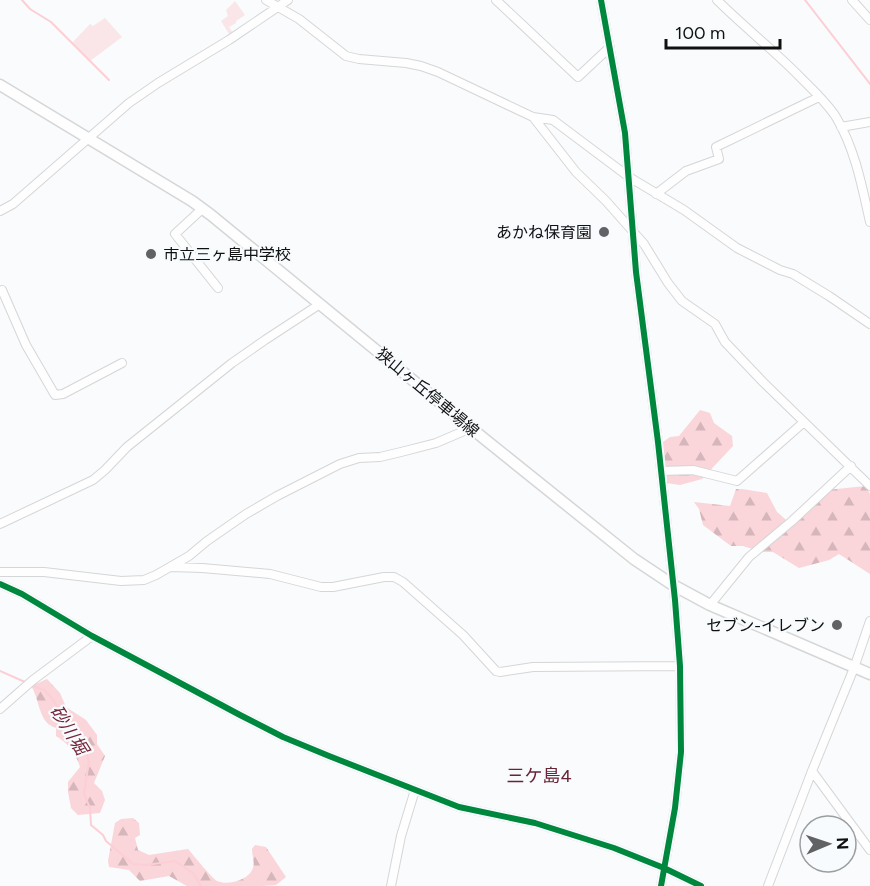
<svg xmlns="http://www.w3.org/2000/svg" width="870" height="886" viewBox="0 0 870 886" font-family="Figtree,'Noto Sans JP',sans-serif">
  <defs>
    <pattern id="forest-firs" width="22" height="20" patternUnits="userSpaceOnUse" patternTransform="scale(1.5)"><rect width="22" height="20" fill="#fad5da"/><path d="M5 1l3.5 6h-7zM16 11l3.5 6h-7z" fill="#d5b6ba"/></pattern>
  </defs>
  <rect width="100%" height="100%" fill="#f9fbfc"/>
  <!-- green -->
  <path fill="#fae6e9" d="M235,1L245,15L236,21V23L229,27L233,33L229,34L221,21L228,16L226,10Z
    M105,18L122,37L90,61L72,43L90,24L93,26Z"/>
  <!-- forest -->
  <path fill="url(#forest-firs)" d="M700,410L710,413L714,423L732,436L733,446L702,479L680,485L667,483L663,460V442L670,437L679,436Z
    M866,486L870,494V574L839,554L829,560L799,568L773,552H762L743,546H731L703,525L699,509L694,502L730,506L736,489H742L767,493L777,512L792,525L827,490Z
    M47,679L60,693L66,707L86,720L97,735V744L105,756L94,783L102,791L105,800L100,813L78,815L71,808L68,792V782L80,767C75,752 69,744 56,736V728C38,723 40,699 31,686Z
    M133,818L139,823L140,835L135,838L138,850L149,855L188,849C195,857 210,876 217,881C228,886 249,880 253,868C255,863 252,855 252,849L255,845L266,847L286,877L276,885L261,886H187L169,876L140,881L129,870L109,867L108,861L115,823L121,819Z"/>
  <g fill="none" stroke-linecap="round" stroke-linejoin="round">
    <!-- stream -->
    <path stroke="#fdced5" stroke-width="2" d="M22,0L30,9L51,22L109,80
      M805,0L870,84
      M0,671L25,682
      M30,685L44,690L51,697L84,746L89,761L84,794L90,808L91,825L103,835L106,841L133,864L146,865L175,861L193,873L201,886"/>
    <defs>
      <path id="minor" d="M266,0L299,19L346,56L359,59L406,63L421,66L438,72L533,117L553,120L629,177L684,210L737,248L780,270L793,274L829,296L870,324
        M496,0L578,77L610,47
        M601,0L625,133L636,272L658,442L675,600L680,666L681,752L675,808L661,886
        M717,0C744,27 775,51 802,79C814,91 827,103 836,117C855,149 862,186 870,222
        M852,0L870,20
        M533,117L576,172L606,201L644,244L668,283L682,301L715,324L725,342L763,382L870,486
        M841,127L870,122
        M656,194L686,171L719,159L716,147L819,97
        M202,209L175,234L218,288
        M0,211L13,204L129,103L158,83L229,40L288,0
        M0,291L2,290L26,345L55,395L63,394L122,363
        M661,471L693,470L737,481L804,422
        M0,524L93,480L105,470L127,447L232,363L265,340L320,304
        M171,567L202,568L270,574L321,587H333L384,577H394L403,582L463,635L496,671L500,672L533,667L680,666
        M0,572H44L121,581L144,580L156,575L189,556L207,541L246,514L277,496L340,464L359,458L380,457L401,452L436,443L471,428
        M0,584L22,594L92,636L240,715L283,737L329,756L459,807L535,823L614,848L664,868L701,886
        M710,605L749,557L792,521L851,466
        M0,709L33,680L92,636
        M812,771L870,850
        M391,886L401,836L415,790
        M768,886L812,771L854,668L870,621"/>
      <path id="major" d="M0,85L192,201L211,215L487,441L634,559L673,585L710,605L870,674"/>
    </defs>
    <!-- minor casing -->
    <use href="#minor" stroke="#d4d6d7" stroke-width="10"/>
    <!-- major casing -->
    <use href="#major" stroke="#d4d6d7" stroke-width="13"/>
    <!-- minor -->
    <use href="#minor" stroke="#fefeff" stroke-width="8"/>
    <!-- major -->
    <use href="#major" stroke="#fefeff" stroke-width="10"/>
    <defs>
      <path id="cycleway" d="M601,0L625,133L636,272L658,442L675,600L680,666L681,752L675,808L661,886
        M0,584L22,594L92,636L240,715L283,737L329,756L459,807L535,823L614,848L664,868L701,886"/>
    </defs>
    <!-- cycleway casing -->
    <use href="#cycleway" stroke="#f8fbfd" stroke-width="10"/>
    <!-- cycleway -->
    <use href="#cycleway" stroke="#00873e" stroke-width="6"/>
  </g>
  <!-- markers -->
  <g fill="#616263" stroke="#f8fbfd" stroke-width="2">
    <circle cx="604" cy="232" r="6"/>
    <circle cx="151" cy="254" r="6"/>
    <circle cx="837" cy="625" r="6"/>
  </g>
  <g text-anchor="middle" stroke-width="4.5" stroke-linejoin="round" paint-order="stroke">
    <!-- poi labels -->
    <g font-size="16" fill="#0f1010" stroke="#f8fbfd" text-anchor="end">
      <text x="592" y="238">あかね保育園</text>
      <text x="163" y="260" text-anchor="start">市立三ヶ島中学校</text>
      <text x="825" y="631">セブン-イレブン</text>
    </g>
    <!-- street labels -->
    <g font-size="16" fill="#0f1010" stroke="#f8fbfd">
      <text transform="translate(428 392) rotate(40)" y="6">狭山ヶ丘停車場線</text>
    </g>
    <!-- water labels -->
    <g font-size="18" font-style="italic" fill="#742638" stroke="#f8fbfd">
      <text transform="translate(69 730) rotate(58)" y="6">砂川堀</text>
    </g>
    <!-- neighbourhood labels -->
    <g font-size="18" fill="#692333" stroke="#f8fbfd">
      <text x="539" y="782">三ケ島4</text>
    </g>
  </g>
  <!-- north arrow -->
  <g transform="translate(828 844) rotate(88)"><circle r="28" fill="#f8fbfd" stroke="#9b9d9e" stroke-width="1.5"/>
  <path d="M0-4.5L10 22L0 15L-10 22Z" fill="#616263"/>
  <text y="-9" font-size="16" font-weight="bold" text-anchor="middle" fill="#0f1010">N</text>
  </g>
  <!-- scale -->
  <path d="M666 39v9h114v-9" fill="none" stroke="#0f1010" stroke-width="3"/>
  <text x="675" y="39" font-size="18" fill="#0f1010" stroke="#f8fbfd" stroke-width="4.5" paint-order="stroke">100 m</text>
</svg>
